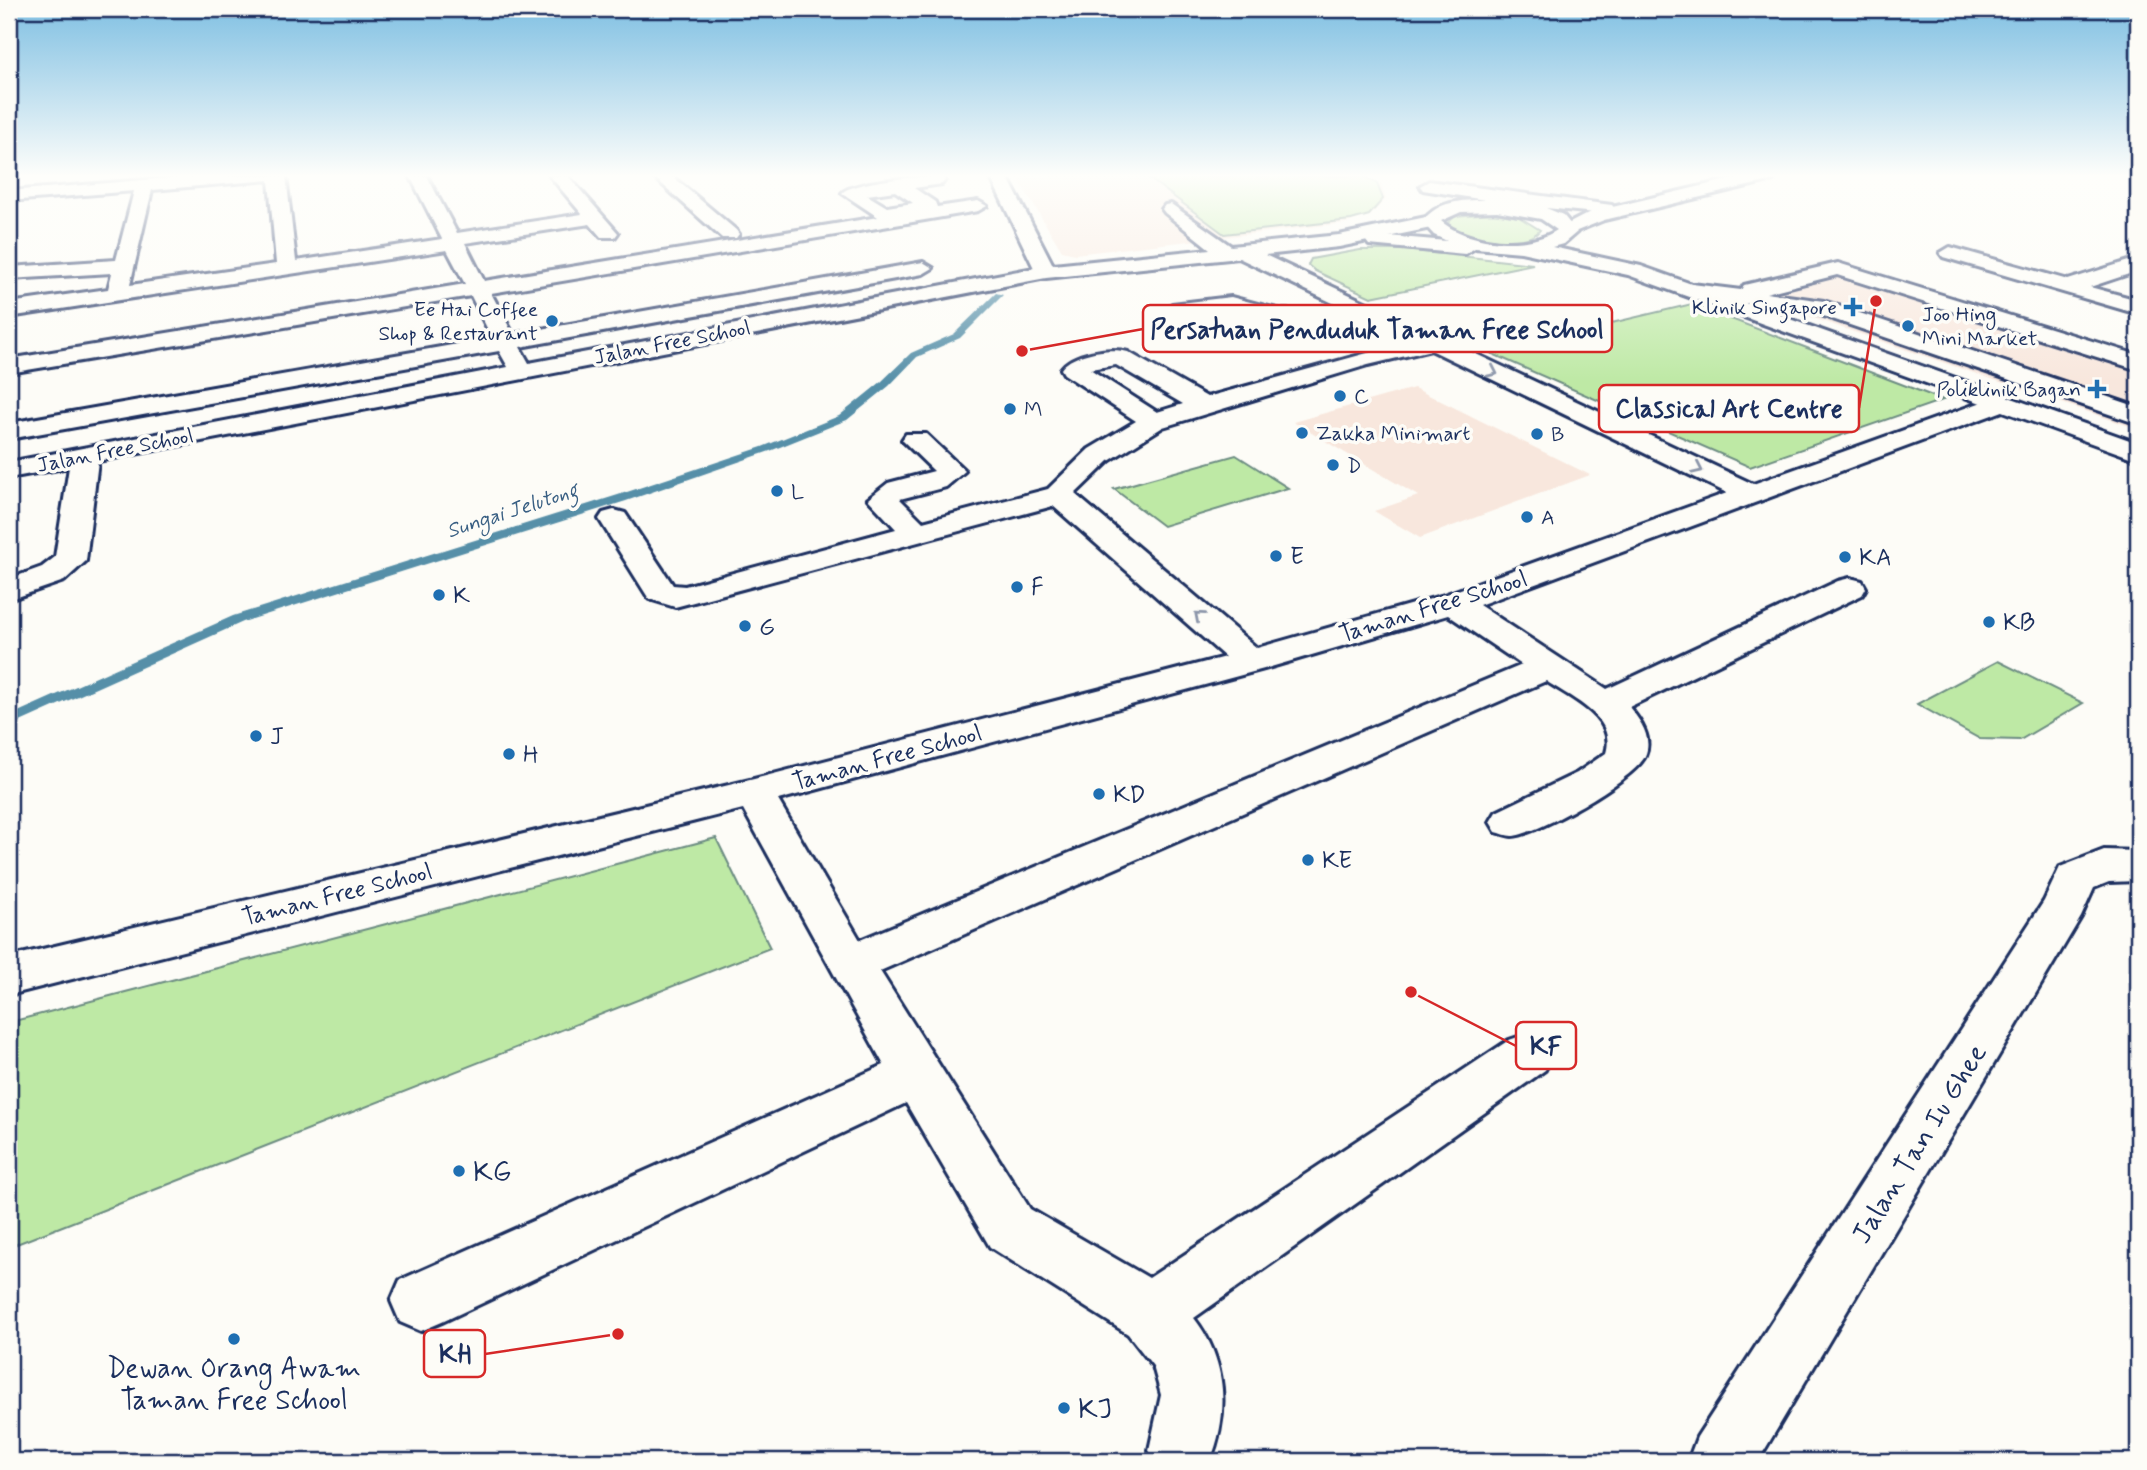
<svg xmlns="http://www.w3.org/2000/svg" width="2147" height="1470" viewBox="0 0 2147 1470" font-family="Mynerve,sans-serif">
  <rect width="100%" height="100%" fill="#fdfcf7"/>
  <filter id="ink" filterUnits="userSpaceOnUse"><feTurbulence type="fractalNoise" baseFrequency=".0143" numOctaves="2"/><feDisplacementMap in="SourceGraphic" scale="14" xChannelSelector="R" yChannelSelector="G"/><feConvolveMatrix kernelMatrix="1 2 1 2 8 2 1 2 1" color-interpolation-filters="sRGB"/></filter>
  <g filter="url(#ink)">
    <!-- built -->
    <path fill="#f8e7dd" d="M1016,176H1367L1381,184L1386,199L1371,215L1347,223L1075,254L1062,251Z
      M1834,263L2138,358V429L1734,291Z
      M1414,388L1449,405L1590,475L1420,538L1374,511L1418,496L1293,422Z"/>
    <!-- green -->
    <path fill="#bee9a5" stroke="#6c8c82" stroke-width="2" d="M1146,176H1363L1377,184L1383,199L1369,215L1351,220L1224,234Z
      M1492,213L1519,217L1540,230C1526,249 1462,240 1447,224L1455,216Z
      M1360,250H1405L1533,264L1371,297L1315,271L1308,265L1311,259Z
      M1692,304L1943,400L1750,467L1488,352Z
      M1236,455L1288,488L1163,526L1114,489Z
      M1998,661L2083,703L2020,740L1980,739L1917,704Z
      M716,838L770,948L9,1247V1164L18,1020Z"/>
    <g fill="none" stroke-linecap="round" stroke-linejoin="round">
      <!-- stream -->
      <path fill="#578fa8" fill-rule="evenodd" d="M996,293L1003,295L960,338L917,357L889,386L847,420L770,451L626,501L243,622L9,727V716L233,616L618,495L762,447L839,416L881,382L911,353L954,334Z"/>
      <defs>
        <path id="minor" d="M193,176H286L296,261L442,239L410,176H427L457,233L582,214L550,176H568L618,233L615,237H601L590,224L465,243L484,281L878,217L842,193C853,181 923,176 942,176L945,180L942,184L914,188L935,202L937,207L978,201L987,206L978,211L491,293L513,334L923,262L933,268L923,274L520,347L529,363L1034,268L990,176H1007L1053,265L1210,249L1165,213L1162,209L1165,205L1171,204L1231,246L1339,235L1431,216L1438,218L1440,222L1438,226L1431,228L1339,247L1265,255L1753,484L1993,398H2011L2015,403L2011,408L1479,605L1607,689L1838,581L1850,578L1862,581L1866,588L1862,595L1629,707C1640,720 1653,738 1645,756C1635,779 1537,835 1512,836C1507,836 1501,833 1496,832L1490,822L1496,812L1577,773L1606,753C1617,717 1571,698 1546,681L880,971L1030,1209L1149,1278L1509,1040L1527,1034L1545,1040L1552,1055L1545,1070L1194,1318C1227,1360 1230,1413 1210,1461H1154L1149,1450L1161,1395L1153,1366L1128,1334L990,1247L906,1103L442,1322L421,1331L400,1322L391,1301L400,1280L884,1065L743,809L9,995V957L754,779L1225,657L1053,506L675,607L649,599L599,519L603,513L614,510L625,513L673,585L685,586L896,529L868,499L888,483L934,471L902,440L906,434H926L965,471L946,487L900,499L923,522L1048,489L1089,449L1136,421L1064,374L1061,369C1072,353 1110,347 1128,352L1207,397L1411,341L1354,313L1299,325L1280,324L1231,311L1172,314L1169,309L1172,304L1231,297L1281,310L1299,311L1335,304L1239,258L1046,278L98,461L86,561L64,581L9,600V579L42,567L55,557L69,467L9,478V462L508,367L499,351L9,439V423L492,338L471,296L9,373V359L465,284L447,250L9,317V303L108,289L112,273L9,279V267L116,260L134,191L9,201V191ZM269,180L276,264L130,285L152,190ZM895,191L913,203L887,207L867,195ZM1431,350L1727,493L1441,596L1257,648L1075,494L1109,461L1163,427L1368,365ZM1116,365L1183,404L1157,412L1090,369ZM1448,615L1522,665L860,940L778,800L1264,669Z
          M653,176H672L736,230L739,234L736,238H722Z
          M1744,176H1775L1773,180L1604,220L1567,235L1558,229L1591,212Z
          M1950,247L2068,280L2138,258V271L2090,287L2138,300V314L1943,257L1940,253Z
          M1838,263L2138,355V370L1837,275L1766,293L1824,301L2138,407V424L1812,312L1692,296L1681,290L1692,284L1741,290L1744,285Z
          M2104,850L2138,851V881L2109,882L2094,888L2081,917L1758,1461H1688L1697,1437L2044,901L2060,867Z"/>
        <path id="major" d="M1429,181L1612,205L1615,209L1612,213L1606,214L1546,208L1563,215L1577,232L1563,244L1552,247L1641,266L2138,443V460L1628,275L1521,252L1475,248L1465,254L1369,245L1366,241L1376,235L1447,241L1434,235L1422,222C1437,201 1461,200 1485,200L1423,190L1420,186ZM1497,211L1541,219L1557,230C1528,250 1467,244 1441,221L1461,212Z"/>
      </defs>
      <!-- minor casing -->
      <use href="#minor" stroke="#1b2f5e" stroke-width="6"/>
      <!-- major casing -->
      <use href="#major" stroke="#1b2f5e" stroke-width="6"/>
      <!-- minor -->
      <use href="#minor" fill="#fdfcf7" fill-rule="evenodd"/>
      <!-- major -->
      <use href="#major" fill="#fdfcf7" fill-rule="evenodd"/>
    </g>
    <!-- one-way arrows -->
    <defs><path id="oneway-chevron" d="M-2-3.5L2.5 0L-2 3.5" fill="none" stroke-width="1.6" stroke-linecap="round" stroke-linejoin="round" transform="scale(1.75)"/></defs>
    <g stroke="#8c96aa">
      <use href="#oneway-chevron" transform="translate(1493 372) rotate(25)"/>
      <use href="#oneway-chevron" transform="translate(1698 469) rotate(25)"/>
      <use href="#oneway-chevron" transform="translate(1199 616) rotate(-139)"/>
    </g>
  </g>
  <!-- sky -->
  <linearGradient id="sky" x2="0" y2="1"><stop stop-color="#7ebfe2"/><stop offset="0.46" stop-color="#fefefb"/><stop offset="1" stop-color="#fefefb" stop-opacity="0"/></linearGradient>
  <rect width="2147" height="382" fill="url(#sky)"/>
  <!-- markers -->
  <g fill="#1f6fb2" stroke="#fdfcf7" stroke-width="2.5">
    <path d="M1849.5 296.5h7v7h7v7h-7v7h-7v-7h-7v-7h7z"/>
    <circle cx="552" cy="321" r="7"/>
    <circle cx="1908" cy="326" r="7"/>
    <path d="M2093.5 378.5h7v7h7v7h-7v7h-7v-7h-7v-7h7z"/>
    <circle cx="1340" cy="396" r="7"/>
    <circle cx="1010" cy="409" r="7"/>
    <circle cx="1302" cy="433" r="7"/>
    <circle cx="1537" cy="434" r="7"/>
    <circle cx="1333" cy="465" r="7"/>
    <circle cx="777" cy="491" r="7"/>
    <circle cx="1527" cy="517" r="7"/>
    <circle cx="1276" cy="556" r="7"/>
    <circle cx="1845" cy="557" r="7"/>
    <circle cx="1017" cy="587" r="7"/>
    <circle cx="439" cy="595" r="7"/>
    <circle cx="1989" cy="622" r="7"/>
    <circle cx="745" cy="626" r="7"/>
    <circle cx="256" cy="736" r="7"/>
    <circle cx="509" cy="754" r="7"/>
    <circle cx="1099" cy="794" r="7"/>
    <circle cx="1308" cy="860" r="7"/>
    <circle cx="459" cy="1171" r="7"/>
    <circle cx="234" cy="1339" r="7"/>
    <circle cx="1064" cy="1408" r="7"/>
  </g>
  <g text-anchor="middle" stroke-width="7" stroke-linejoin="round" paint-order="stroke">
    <!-- far-poi labels -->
    <g font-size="21" fill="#1b2f5e" stroke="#fdfcf7" text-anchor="start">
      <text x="1837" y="314" text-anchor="end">Klinik Singapore</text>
      <text x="538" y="316" text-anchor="end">Ee Hai Coffee<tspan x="538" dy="24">Shop &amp; Restaurant</tspan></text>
      <text x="1922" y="321">Joo Hing<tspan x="1922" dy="24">Mini Market</tspan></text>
      <text x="2081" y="396" text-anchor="end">Poliklinik Bagan</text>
      <text x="1354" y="403">C</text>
      <text x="1024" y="416">M</text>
      <text x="1316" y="440">Zakka Minimart</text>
      <text x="1551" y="441">B</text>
      <text x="1347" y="472">D</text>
      <text x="791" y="498">L</text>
      <text x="1541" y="524">A</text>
    </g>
    <!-- far-street labels -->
    <g font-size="21" fill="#1b2f5e" stroke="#fdfcf7">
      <text transform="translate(672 342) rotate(-11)" y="7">Jalan Free School</text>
      <text transform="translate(115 450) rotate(-11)" y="7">Jalan Free School</text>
    </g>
    <!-- far-water labels -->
    <g font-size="21" font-style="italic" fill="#395f83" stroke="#fdfcf7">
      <text transform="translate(512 510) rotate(-18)" y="7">Sungai Jelutong</text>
    </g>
    <!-- poi labels -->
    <g font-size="24" fill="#1b2f5e" stroke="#fdfcf7" text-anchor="start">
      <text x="1290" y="564">E</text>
      <text x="1859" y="565">KA</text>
      <text x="1031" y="595">F</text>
      <text x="453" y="603">K</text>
      <text x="2003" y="630">KB</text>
      <text x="759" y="634">G</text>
      <text x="270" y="744">J</text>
      <text x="523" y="762">H</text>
      <text x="1113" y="802">KD</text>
      <text x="1322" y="868">KE</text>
    </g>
    <!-- street labels -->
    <g font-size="24" fill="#1b2f5e" stroke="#fdfcf7">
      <text transform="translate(1433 606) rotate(-17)" y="8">Taman Free School</text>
      <text transform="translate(887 757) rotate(-15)" y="8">Taman Free School</text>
      <text transform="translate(337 894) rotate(-14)" y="8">Taman Free School</text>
    </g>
    <!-- near-street labels -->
    <g font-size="28" fill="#1b2f5e" stroke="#fdfcf7">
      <text transform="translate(1918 1143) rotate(-58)" y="10">Jalan Tan Iu Ghee</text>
    </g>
    <!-- near-poi labels -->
    <g font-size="28" fill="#1b2f5e" stroke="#fdfcf7" text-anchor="start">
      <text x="473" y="1181">KG</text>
      <text x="234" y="1377" text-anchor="middle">Dewan Orang Awam<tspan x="234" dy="32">Taman Free School</tspan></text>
      <text x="1078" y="1418">KJ</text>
    </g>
  </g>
  <!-- callouts -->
  <path fill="none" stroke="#d62828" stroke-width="2.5" d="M1022 351L1143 329M1876 301L1859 408M1411 992L1516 1046M618 1334L485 1354"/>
  <g fill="#d62828" stroke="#fdfcf7" stroke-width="2.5">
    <circle cx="1022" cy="351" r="7"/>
    <circle cx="1876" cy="301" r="7"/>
    <circle cx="1411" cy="992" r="7"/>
    <circle cx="618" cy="1334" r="7"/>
  </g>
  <g fill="#fdfcf7" stroke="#d62828" stroke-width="2.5">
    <rect x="1143" y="305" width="469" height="47" rx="7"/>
    <rect x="1599" y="385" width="260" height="47" rx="7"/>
    <rect x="1516" y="1022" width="60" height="47" rx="7"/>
    <rect x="424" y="1330" width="61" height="47" rx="7"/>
  </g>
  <g font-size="26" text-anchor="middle" font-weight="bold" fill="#1b2f5e">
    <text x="1377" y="338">Persatuan Penduduk Taman Free School</text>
    <text x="1729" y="417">Classical Art Centre</text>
    <text x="1546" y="1055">KF</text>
    <text x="455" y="1363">KH</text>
  </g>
  <!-- margin -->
  <rect width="2147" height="1470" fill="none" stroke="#fdfcf7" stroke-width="35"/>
  <rect x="18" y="18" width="2112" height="1435" fill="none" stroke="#1b2f5e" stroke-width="2.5" filter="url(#ink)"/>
</svg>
